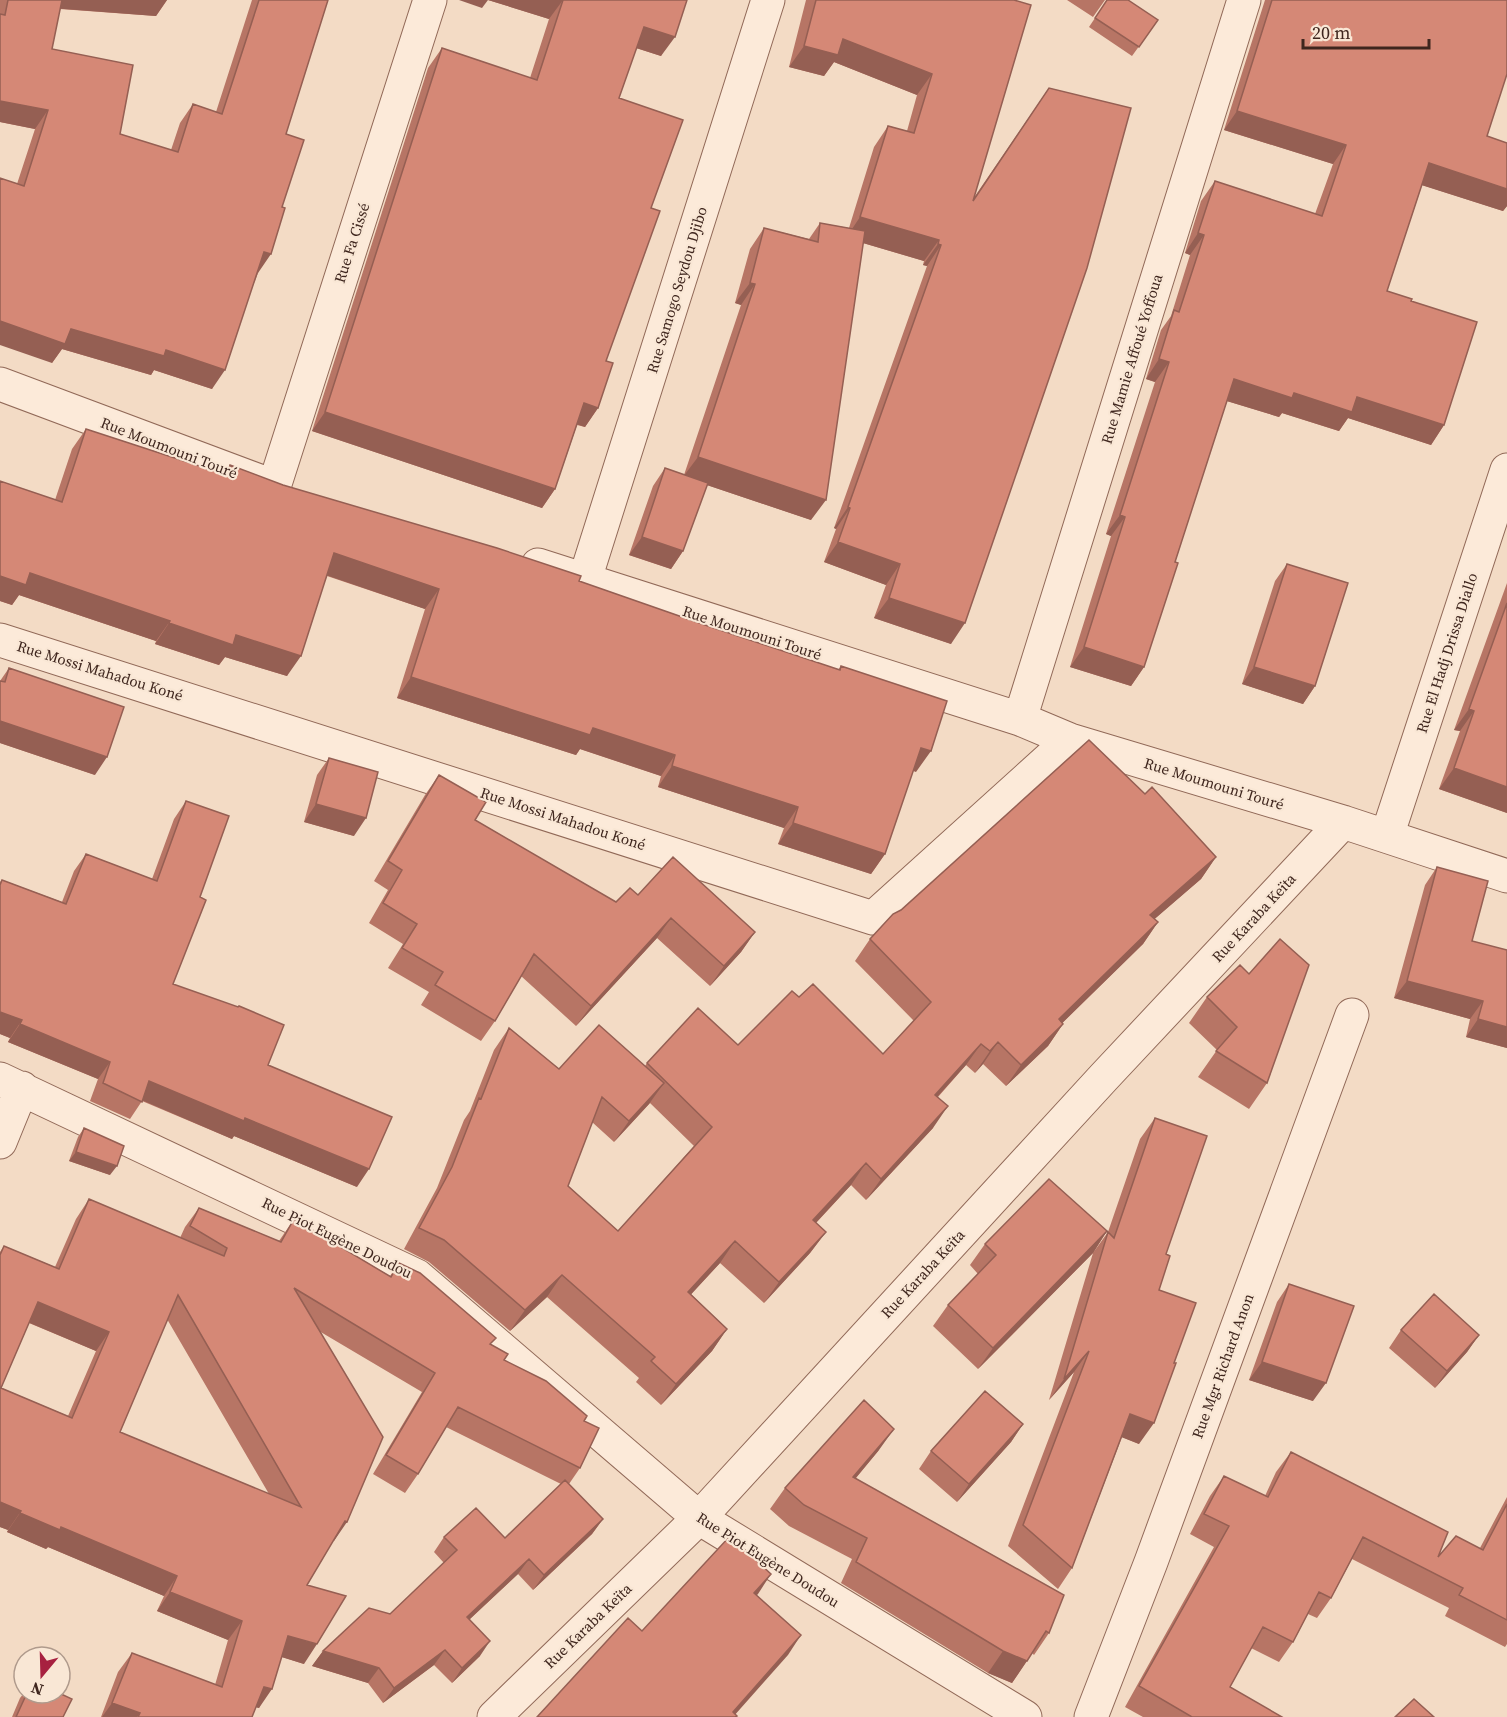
<svg xmlns="http://www.w3.org/2000/svg" width="1507" height="1717" viewBox="0 0 1507 1717" font-family="'Source Serif 4',serif">
  <rect width="100%" height="100%" fill="#f3dbc5"/>
  <g fill="none" stroke-linecap="round" stroke-linejoin="round">
    <defs>
      <path id="minor" d="M0,384L270,485
        M274,487L430,0
        M538,565L1020,719L1070,740L1343,822L1507,876
        M585,579L768,0
        M0,640L873,918L1070,740
        M1020,719L1244,0
        M1387,836L1507,470
        M0,1079L417,1276L699,1518L1025,1717
        M0,1142L22,1088
        M494,1717L699,1518L1104,1077L1343,822
        M1091,1717L1151,1562L1352,1015"/>
    </defs>
    <!-- minor casing -->
    <use href="#minor" stroke="#916958" stroke-width="35"/>
    <!-- minor -->
    <use href="#minor" stroke="#fcead9" stroke-width="33"/>
  </g>
  <!-- wall -->
  <path fill="#b77565" fill-rule="evenodd" d="M0,0H167L156,16L60,9L52,49L120,134L171,150L180,123L193,104L216,112L252,0H328L286,134L258,273L212,389L154,370L151,375L62,349L52,363L17,184L35,129L0,122Z
    M488,0H687L661,56L636,48L619,98L651,208L606,361L598,408L585,427L577,425L555,489L542,508L312,431L428,68L442,48L530,78L549,19Z
    M806,0H1014L973,199L1049,88L951,644L874,618L886,585L824,562L836,529L834,528L927,266L923,265L924,261L863,243L811,520L707,485L683,551L671,569L629,555L653,486L665,468L684,475L741,305L735,303L750,249L764,228L809,239L820,223L849,228L874,147L888,126L907,131L917,95L834,62L824,76L789,67Z
    M1067,0H1105L1093,17Z
    M1107,0L1158,20L1132,56L1089,27Z
    M1265,0H1507L1487,136L1507,143V206L1503,211L1422,185L1387,291L1411,301L1444,425L1431,445L1348,418L1339,431L1282,413L1279,417L1227,401L1175,562L1144,667L1131,686L1070,667L1111,536L1106,534L1155,382L1146,379L1161,330L1171,316L1190,255L1185,253L1201,201L1215,181L1315,214L1333,164L1224,130Z
    M86,429L224,474L230,465L283,485L579,581L708,626L838,670L841,666L916,772L913,770L885,854L871,874L778,844L784,828L658,787L661,776L580,749L576,755L397,698L425,609L327,576L287,676L225,657L219,665L155,644L156,641L19,595L12,605L0,601V481L55,500L72,449Z
    M1287,564L1315,686L1303,704L1242,684L1275,581Z
    M1507,583V813L1439,789L1460,731L1454,730Z
    M9,668L95,775L0,743V681Z
    M329,758L354,836L304,822L317,775Z
    M439,775L475,820L616,902L638,895L755,932L741,952L710,986L657,938L576,1026L521,976L495,1021L481,1041L421,1005L429,992L388,968L403,944L369,923L388,890L374,881L425,795Z
    M1145,794L1216,857L1201,879L1154,919L1158,922L1143,944L1062,1023L1063,1024L1048,1046L1006,1086L983,1064L975,1073L966,1065L938,1097L933,1128L866,1200L851,1185L816,1223L826,1232L810,1253L764,1303L720,1263L691,1294L727,1329L712,1351L661,1405L636,1382L639,1378L547,1297L510,1331L429,1262L404,1249L437,1188L464,1120L470,1111L494,1050L509,1028L559,1069L645,1066L647,1063L738,1045L799,997L883,1054L914,1021L855,961L870,939ZM650,1103L694,1146L618,1231L568,1186L592,1122L614,1142Z
    M186,801L200,897L173,984L268,1065L357,1187L234,1136L232,1139L142,1101L130,1119L90,1101L98,1079L8,1042L10,1038L0,1034V882L2,880L62,902L74,871L86,854L152,879L174,819Z
    M1437,867L1472,941L1507,1048L1466,1037L1470,1019L1394,998L1425,885Z
    M1249,974L1267,1083L1249,1109L1198,1077L1217,1050L1189,1023L1207,997Z
    M1155,1118L1166,1254L1159,1290L1139,1444L1122,1437L1072,1568L1058,1589L1008,1546L1074,1372L1049,1400L1093,1253L1108,1232L1140,1139Z
    M84,1128L110,1175L69,1161L78,1137Z
    M89,1199L180,1238L185,1227L199,1208L279,1241L294,1219L390,1276L399,1263L492,1345L504,1360L584,1421L580,1468L569,1484L603,1519L592,1534L533,1590L518,1574L470,1619L480,1656L452,1683L434,1665L383,1703L368,1683L312,1666L323,1651L390,1614L444,1563L434,1552L444,1537L505,1538L561,1484L446,1427L418,1474L405,1493L373,1474L422,1392L319,1331L334,1541H333L307,1585L304,1664L282,1657L259,1708L256,1707L252,1717H101L118,1672L132,1653L215,1685L228,1640L157,1611L164,1596L48,1547L46,1549L7,1532L8,1530L0,1527V1252L4,1246L55,1267L76,1219ZM167,1319L269,1494L120,1432ZM29,1323L96,1351L68,1416L1,1388Z
    M1107,1231L1093,1253L978,1369L933,1326L948,1305L978,1274L970,1265L985,1244Z
    M1289,1284L1313,1401L1249,1380L1277,1302Z
    M1401,1330L1479,1335L1467,1352L1435,1388L1389,1348Z
    M1023,1424L1011,1442L957,1502L919,1469L931,1451Z
    M879,1450L856,1478L1049,1633L1034,1655L1032,1653L1012,1683L988,1673L841,1583L852,1559L789,1526L770,1509L785,1488Z
    M1291,1452L1438,1557L1480,1548L1507,1497V1644L1505,1647L1445,1616L1449,1608L1352,1559L1331,1598L1317,1618L1308,1614L1293,1642L1279,1662L1251,1648L1230,1687L1282,1717H1143L1125,1707L1214,1547L1190,1534L1210,1496L1224,1476L1265,1496L1276,1472Z
    M24,1693H27L63,1717H12L20,1698Z"/>
  <!-- shaded-wall -->
  <path fill="#955f53" d="M56,0H167L156,16L51,8Z
    M459,0H488L482,8Z
    M488,0H563L549,19Z
    M644,27L675,37L661,56L630,46Z
    M843,39L932,74L917,95L834,62L824,76L789,67L804,46Z
    M0,101L48,110L35,129L0,122Z
    M1237,111L1346,145L1333,164L1224,130Z
    M1429,163L1507,189V206L1503,211L1415,183Z
    M860,217L939,240L924,261L846,238Z
    M1198,233L1204,235L1190,255L1185,253Z
    M938,244L941,245L927,266L923,265Z
    M264,252L271,254L258,273L251,270Z
    M750,283L755,284L741,305L735,303Z
    M0,321L71,329L166,350L225,370L212,389L154,370L151,375L62,349L52,363L0,345Z
    M1159,359L1169,362L1155,382L1146,379Z
    M1234,379L1294,393L1357,397L1444,425L1431,445L1348,418L1339,431L1282,413L1279,417L1220,399Z
    M584,403L598,408L585,427L570,422Z
    M325,412L555,489L542,508L312,431Z
    M698,457L826,500L811,520L683,477Z
    M848,507L850,508L836,529L834,528Z
    M1120,515L1125,517L1111,536L1106,534Z
    M642,537L683,551L671,569L629,555Z
    M838,542L900,564L886,585L824,562Z
    M334,553L439,589L425,609L320,573Z
    M30,573L170,621L156,641L19,595L12,605L0,601V576Z
    M889,598L965,623L951,644L874,618Z
    M169,623L236,635L301,656L287,676L225,657L219,665L155,644Z
    M1084,647L1144,667L1131,686L1070,667Z
    M1254,667L1315,686L1303,704L1242,684Z
    M411,677L593,728L675,755L661,776L580,749L576,755L397,698Z
    M1469,709L1474,711L1460,731L1454,730Z
    M0,721L107,757L95,775L0,743Z
    M921,748L931,751L916,772L906,768Z
    M672,766L798,807L784,828L658,787Z
    M1454,768L1507,787V813L1439,789Z
    M316,804L366,818L354,836L304,822Z
    M793,823L885,854L871,874L778,844Z
    M1216,857L1201,879L1135,936L1150,915Z
    M671,918L657,938L576,1026L591,1006Z
    M1158,922L1143,944L1044,1041L1059,1019Z
    M755,932L741,952L710,986L724,966Z
    M1407,981L1483,1001L1470,1019L1394,998Z
    M0,1012L22,1020L10,1038L0,1034Z
    M1478,1019L1507,1027V1048L1466,1037Z
    M20,1024L110,1062L98,1079L8,1042Z
    M1063,1024L1048,1046L1006,1086L1021,1065Z
    M998,1042L983,1064L975,1073L990,1051Z
    M981,1044L966,1065L920,1116L935,1095Z
    M149,1081L245,1118L369,1169L357,1187L234,1136L232,1139L137,1098Z
    M664,1083L649,1104L614,1142L629,1121Z
    M948,1106L933,1128L866,1200L881,1179Z
    M76,1152L117,1166L110,1175L69,1161Z
    M866,1163L851,1185L798,1242L813,1220Z
    M1107,1231L1093,1253L978,1369L993,1348Z
    M826,1232L810,1253L764,1303L779,1282Z
    M735,1241L720,1263L673,1314L688,1292Z
    M562,1275L547,1297L510,1331L525,1310Z
    M38,1302L109,1332L96,1351L25,1321Z
    M727,1329L712,1351L661,1405L676,1384Z
    M1479,1335L1467,1352L1435,1388L1447,1371Z
    M1089,1351L1074,1372L1049,1400L1064,1379Z
    M1262,1362L1326,1383L1313,1401L1249,1380Z
    M1130,1414L1154,1423L1139,1444L1116,1435Z
    M1023,1424L1011,1442L957,1502L969,1484Z
    M894,1429L879,1450L839,1498L853,1477Z
    M0,1502L21,1511L8,1530L0,1527Z
    M20,1513L61,1527L177,1576L164,1596L48,1547L46,1549L7,1532Z
    M603,1519L592,1534L533,1590L544,1575Z
    M345,1521L347,1522L334,1541H332Z
    M529,1559L518,1574L456,1632L467,1617Z
    M771,1574L758,1594L740,1613L754,1593Z
    M170,1592L242,1621L228,1640L157,1611Z
    M801,1635L788,1655L733,1717V1712Z
    M288,1636L317,1644L304,1664L275,1655Z
    M490,1641L480,1656L452,1683L462,1668Z
    M445,1650L434,1665L383,1703L394,1688Z
    M323,1651L379,1668L368,1683L312,1666Z
    M1003,1651L1027,1661L1012,1683L988,1673Z
    M264,1687L272,1689L259,1708L251,1706Z
    M112,1703L140,1713L137,1717H102Z"/>
  <!-- building -->
  <path fill="#d58876" stroke="#955f53" stroke-width="1.5" fill-rule="evenodd" d="M8,0H62L52,49L133,65L120,134L178,152L193,104L222,114L259,0H328L286,134L304,140L282,207L285,208L271,254L264,252L225,370L166,350L164,356L71,329L65,344L0,321V178L24,186L48,110L0,101V14L5,15Z
    M563,0H687L675,37L644,27L619,98L683,120L651,208L660,211L606,361L613,363L598,408L584,403L555,489L325,412L442,48L537,80Z
    M816,0H1014L1031,5L973,201L1049,88L1131,108L1087,268L965,623L889,598L900,564L838,542L850,508L848,507L941,245L938,244L939,240L860,217L888,126L914,133L932,74L843,39L838,55L804,46Z
    M1107,0H1128L1158,20L1139,47L1095,18Z
    M1272,0H1507V74L1487,136L1507,143V189L1429,163L1387,291L1412,299L1411,301L1477,322L1444,425L1357,397L1352,412L1294,393L1292,398L1234,379L1175,562L1178,563L1144,667L1084,647L1125,517L1120,515L1169,362L1159,359L1174,310L1179,312L1204,235L1198,233L1215,181L1322,216L1346,145L1237,111Z
    M820,223L865,231L826,500L698,457L755,284L750,283L764,228L818,242Z
    M86,429L227,475L230,465L283,485L497,548L581,576L579,581L708,626L840,670L841,666L947,701L931,751L921,748L885,854L793,823L798,807L672,766L675,755L593,728L590,735L411,677L439,589L334,553L301,656L236,635L233,645L169,623L170,621L30,573L26,585L0,576V481L62,502Z
    M665,468L708,483L683,551L642,537Z
    M1287,564L1348,583L1315,686L1254,667Z
    M1507,603V787L1454,768L1474,711L1469,709Z
    M9,668L124,707L107,757L0,721V681L5,682Z
    M1089,740L1145,794L1152,787L1216,857L1150,915L1158,922L1059,1019L1063,1024L1021,1065L998,1042L990,1051L981,1044L935,1095L948,1106L881,1179L866,1163L813,1220L826,1232L779,1282L735,1241L688,1292L727,1329L676,1384L651,1361L655,1357L562,1275L525,1310L444,1240L419,1228L452,1167L479,1098L481,1099L509,1028L559,1069L599,1025L664,1083L629,1121L602,1097L568,1186L618,1231L712,1127L647,1063L698,1008L738,1045L792,991L799,997L813,984L883,1054L931,1002L870,939L893,914L901,910Z
    M329,758L378,772L366,818L316,804Z
    M439,775L486,802L475,820L616,902L630,888L638,895L673,857L755,932L724,966L671,918L591,1006L534,954L495,1021L435,985L443,972L402,948L417,924L383,903L402,870L388,861Z
    M186,801L229,816L200,897L206,900L173,984L238,1007L239,1006L284,1025L268,1065L392,1117L369,1169L245,1118L244,1121L149,1081L142,1102L103,1083L110,1062L20,1024L22,1020L0,1012V885L2,880L66,904L86,854L157,881Z
    M1437,867L1488,881L1472,941L1507,950V1027L1478,1019L1483,1001L1407,981Z
    M1280,939L1309,965L1267,1083L1216,1051L1237,1027L1207,997L1240,965L1249,974Z
    M1155,1118L1207,1136L1166,1254L1170,1256L1159,1290L1196,1303L1174,1363H1176L1154,1423L1130,1414L1072,1568L1023,1525L1089,1351L1064,1379L1108,1232L1114,1238Z
    M84,1128L124,1146L117,1166L76,1152Z
    M1049,1179L1107,1231L993,1348L948,1305L996,1255L985,1244Z
    M89,1199L224,1256L227,1248L190,1226L199,1208L281,1242L294,1219L391,1277L399,1263L420,1273L496,1338L490,1344L508,1354L504,1360L546,1381L587,1416L584,1421L599,1428L580,1468L458,1407L418,1474L386,1455L435,1373L294,1288L383,1437L347,1522L345,1521L307,1585L346,1596L317,1644L288,1636L272,1689L264,1687L252,1717H138L140,1713L112,1703L132,1653L222,1687L242,1621L170,1592L177,1576L61,1527L60,1530L20,1513L21,1511L0,1502V1255L4,1246L59,1269ZM178,1295L301,1507L120,1432ZM38,1302L109,1332L72,1418L1,1388Z
    M1289,1284L1354,1306L1326,1383L1262,1362Z
    M1434,1294L1479,1335L1447,1371L1401,1330Z
    M985,1391L1023,1424L969,1484L931,1451Z
    M864,1400L894,1429L853,1477L1064,1595L1049,1633L1046,1631L1027,1661L1003,1651L856,1562L867,1538L804,1505L785,1488Z
    M1291,1452L1448,1532L1438,1557L1456,1536L1483,1550L1507,1504V1620L1459,1595L1463,1588L1363,1537L1331,1598L1319,1592L1293,1642L1263,1627L1230,1687L1282,1717H1192L1139,1686L1229,1526L1204,1514L1224,1476L1268,1497Z
    M565,1480L603,1519L544,1575L529,1559L467,1617L490,1641L462,1668L445,1650L394,1688L379,1668L323,1651L369,1608L390,1614L457,1550L444,1537L476,1508L505,1538Z
    M730,1536L771,1574L754,1593L801,1635L733,1712L737,1716L735,1717H537L628,1618L642,1631Z
    M27,1693H59L72,1699L63,1717H16Z
    M1414,1699L1434,1717H1395Z"/>
  <g text-anchor="middle" stroke-width="4.5" stroke-linejoin="round" paint-order="stroke">
    <!-- street labels -->
    <g font-size="15" fill="#3f261e" stroke="#f9e7d5">
      <text transform="translate(352 243) rotate(-72)" y="5">Rue Fa Cissé</text>
      <text transform="translate(677 290) rotate(-73)" y="5">Rue Samogo Seydou Djibo</text>
      <text transform="translate(1132 359) rotate(-73)" y="5">Rue Mamie Affoué Yoffoua</text>
      <text transform="translate(169 448) rotate(21)" y="5">Rue Moumouni Touré</text>
      <text transform="translate(752 633) rotate(18)" y="5">Rue Moumouni Touré</text>
      <text transform="translate(1447 653) rotate(-72)" y="5">Rue El Hadj Drissa Diallo</text>
      <text transform="translate(100 671) rotate(17)" y="5">Rue Mossi Mahadou Koné</text>
      <text transform="translate(1214 784) rotate(17)" y="5">Rue Moumouni Touré</text>
      <text transform="translate(563 819) rotate(18)" y="5">Rue Mossi Mahadou Koné</text>
      <text transform="translate(1254 918) rotate(-47)" y="5">Rue Karaba Keïta</text>
      <text transform="translate(337 1238) rotate(26)" y="5">Rue Piot Eugène Doudou</text>
      <text transform="translate(923 1274) rotate(-47)" y="5">Rue Karaba Keïta</text>
      <text transform="translate(1223 1366) rotate(-70)" y="5">Rue Mgr Richard Anon</text>
      <text transform="translate(768 1560) rotate(32)" y="5">Rue Piot Eugène Doudou</text>
      <text transform="translate(588 1626) rotate(-44)" y="5">Rue Karaba Keïta</text>
    </g>
  </g>
  <!-- north arrow -->
  <g transform="translate(42 1675) rotate(199)"><circle r="28" fill="#f9e7d5" stroke="#af9a8c" stroke-width="1.5"/>
  <path d="M0-4.5L10 22L0 15L-10 22Z" fill="#a72140"/>
  <text y="-9" font-size="16" font-weight="bold" text-anchor="middle" fill="#3f261e">N</text>
  </g>
  <!-- scale -->
  <path d="M1303 39v9h126v-9" fill="none" stroke="#3f261e" stroke-width="3"/>
  <text x="1312" y="39" font-size="18" fill="#3f261e" stroke="#f9e7d5" stroke-width="4.5" paint-order="stroke">20 m</text>
</svg>
